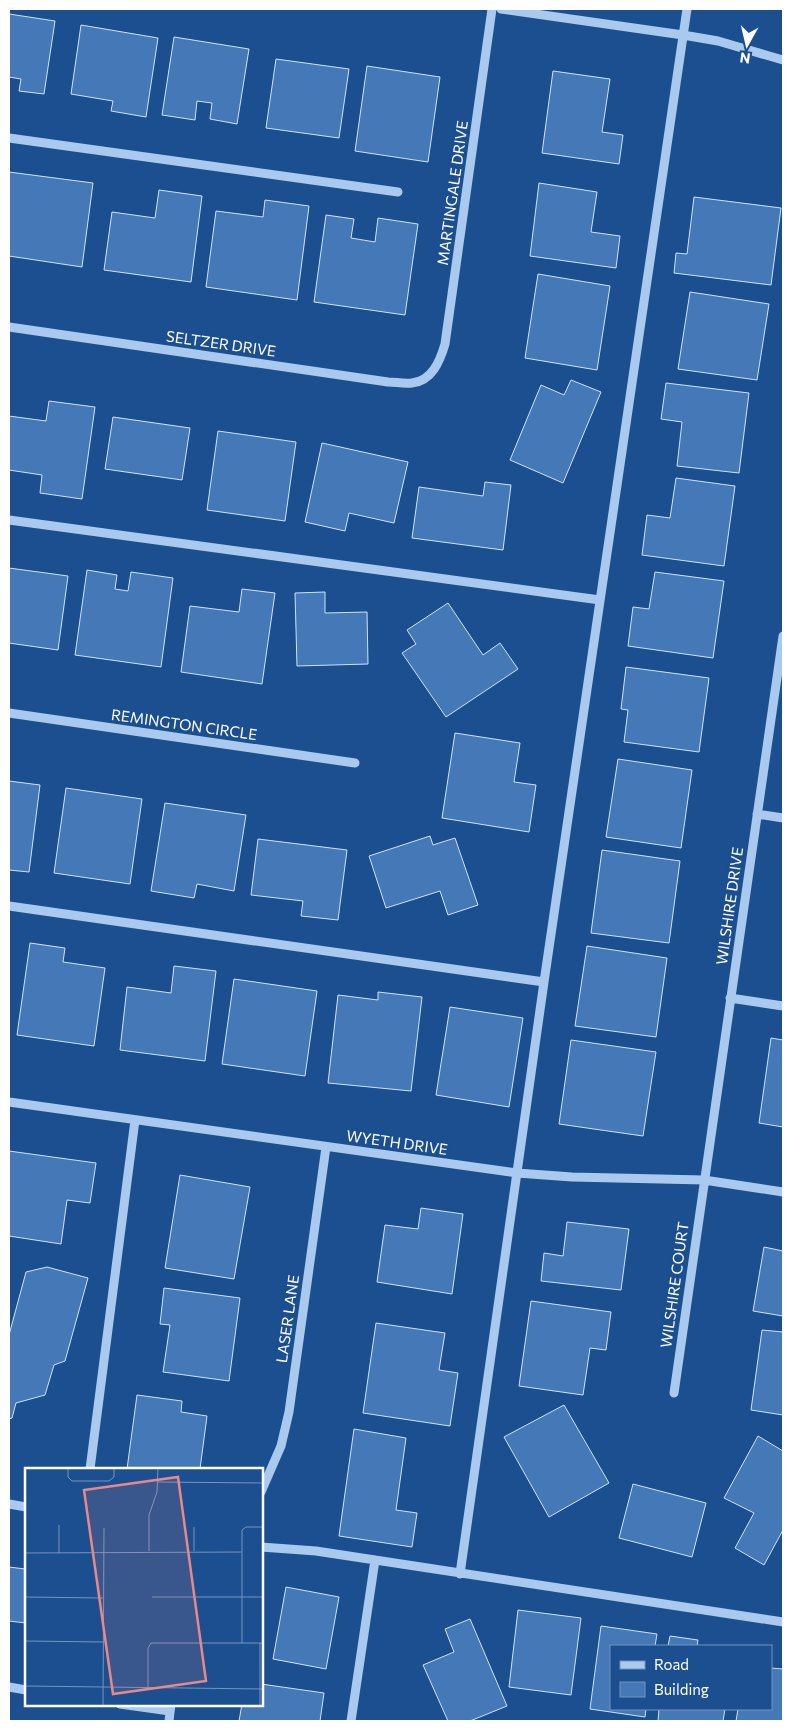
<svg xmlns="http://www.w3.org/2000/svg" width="792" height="1730" viewBox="0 0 792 1730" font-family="Commissioner,sans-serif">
  <rect width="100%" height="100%" fill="#1b4f8f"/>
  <!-- building -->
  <path fill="#4478b7" stroke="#cfe3fa" d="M9,14L55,21L44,94L19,91L21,79L9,77Z
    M81,25L158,38L146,117L111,111L113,101L71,94Z
    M174,37L249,49L237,124L210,119L212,103L197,101L195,120L162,115Z
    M276,59L349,69L339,138L266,128Z
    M367,66L440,77L428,162L355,151Z
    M553,71L610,79L602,132L623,135L619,164L542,153Z
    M9,172L93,183L82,267L9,256Z
    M539,183L597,192L591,232L620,236L616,268L530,256Z
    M159,190L202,196L191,282L104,270L112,212L155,218Z
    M694,197L781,208L771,285L674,273L676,253L687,254Z
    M265,200L309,206L297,300L206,287L216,211L263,217Z
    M326,215L354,219L351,238L375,242L378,218L418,224L405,315L314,302Z
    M538,274L610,286L597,370L525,358Z
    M690,292L769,304L757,380L678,369Z
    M571,380L601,392L563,483L510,460L541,385L564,395Z
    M666,383L749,393L739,473L677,466L682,422L661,419Z
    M49,401L95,407L82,499L40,493L42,475L9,470V416L46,421Z
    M113,417L190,428L182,480L105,469Z
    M218,431L296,442L285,521L207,510Z
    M322,443L408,462L394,523L349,513L345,531L305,522Z
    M676,478L735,486L724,566L642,555L647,515L670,518Z
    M485,482L511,485L503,550L412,538L419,487L483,496Z
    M9,568L68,576L58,650L9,643Z
    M87,570L117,575L115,589L128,591L131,572L173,578L161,667L75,655Z
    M655,572L724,581L713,658L628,646L633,607L649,609Z
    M242,589L275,593L262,684L181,672L190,606L239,612Z
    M325,592V613L367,612L368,664L297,666L295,593Z
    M448,603L483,655L500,643L518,669L446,717L402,653L416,644L407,630Z
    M626,667L709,678L699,752L624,742L628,710L621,709Z
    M455,733L520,743L514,782L536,785L529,832L442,818Z
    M618,759L692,770L681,848L606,837Z
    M9,781L40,785L29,872L9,870Z
    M66,788L142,799L130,884L54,873Z
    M165,803L246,815L234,891L197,884L194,898L151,891Z
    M430,836L433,845L455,838L478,905L448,915L440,891L386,908L369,856Z
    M258,839L347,850L338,920L301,916L303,901L251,895Z
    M602,850L680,861L669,943L591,933Z
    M30,943L65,948L63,962L105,968L94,1046L17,1035Z
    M587,946L667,958L656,1037L575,1026Z
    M174,966L216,971L205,1061L120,1050L127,987L171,993Z
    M234,979L317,991L305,1076L222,1064Z
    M378,992L422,997L411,1091L328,1083L338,995L378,1000Z
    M450,1007L523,1018L509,1107L436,1095Z
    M771,1038L783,1040V1127L759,1123Z
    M571,1040L656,1052L643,1136L559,1124Z
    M9,1151L96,1163L90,1203L67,1200L61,1244L9,1236Z
    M180,1175L250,1187L234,1279L165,1268Z
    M421,1208L463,1214L452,1294L377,1282L385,1225L418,1229Z
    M567,1222L629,1229L621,1290L541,1281L544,1253L563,1256Z
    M764,1247L783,1251V1316L753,1311Z
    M47,1267L88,1278L65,1361L54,1365L45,1395L16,1403L12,1418L9,1419V1335L26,1272Z
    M164,1288L240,1298L229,1381L163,1372L170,1325L160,1324Z
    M531,1301L611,1312L606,1350L590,1348L583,1395L519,1386Z
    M376,1323L445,1333L439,1370L458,1373L450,1426L363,1413Z
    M762,1330L783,1332V1415L751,1410Z
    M137,1395L182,1401L181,1412L207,1416L200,1469H127Z
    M564,1405L609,1483L549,1517L504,1437Z
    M354,1429L406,1438L396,1510L417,1513L412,1547L339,1536Z
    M758,1436L783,1451V1530L764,1565L735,1548L754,1513L724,1498Z
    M633,1484L706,1503L692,1557L619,1538Z
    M26,1558V1623L9,1621V1567L25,1569Z
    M286,1587L339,1597L326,1669L273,1659Z
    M518,1610L581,1618L571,1695L509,1687Z
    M470,1619L507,1706L470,1721H448L423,1665L454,1652L445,1629Z
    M601,1626L657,1634L655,1646H611V1709H646L645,1717L590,1709Z
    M670,1636L698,1640L697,1646H668Z
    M771,1668L783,1669V1721H736L738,1709H771Z
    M261,1684L324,1693L320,1721H239L242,1704H261Z
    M659,1709H725L723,1721H658Z"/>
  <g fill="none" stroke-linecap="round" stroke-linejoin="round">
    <!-- minor -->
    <path stroke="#a9c9ee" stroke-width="9" d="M501,9L683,35L718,41L783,60
      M9,138L398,192
      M9,327L388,382C395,382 404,384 412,383C432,381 440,361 445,344L492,9
      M9,520L600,600
      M9,713L355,763
      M757,814L783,818
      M9,906L544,982
      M730,998L783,1006
      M9,1102L517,1173L572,1177L704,1180L783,1192
      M674,1393L783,636
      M90,1469L135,1120
      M261,1492L281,1446L289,1412L326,1147
      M9,1504L26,1507
      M261,1547L316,1551L783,1622
      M460,1574L544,982L687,9
      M9,1687L26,1690
      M120,1704L170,1711
      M169,1721L171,1704
      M351,1721L375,1560"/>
  </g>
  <g text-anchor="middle" stroke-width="5" stroke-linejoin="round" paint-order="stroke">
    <!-- street labels -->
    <g font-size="15" fill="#fff" stroke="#1b4f8f">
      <text transform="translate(453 193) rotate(-82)" y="5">MARTINGALE DRIVE</text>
      <text transform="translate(221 344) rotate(8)" y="5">SELTZER DRIVE</text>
      <text transform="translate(184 725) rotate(8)" y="5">REMINGTON CIRCLE</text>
      <text transform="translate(730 906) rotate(-82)" y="5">WILSHIRE DRIVE</text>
      <text transform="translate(397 1143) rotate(8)" y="5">WYETH DRIVE</text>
      <text transform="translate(675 1285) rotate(-82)" y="5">WILSHIRE COURT</text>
      <text transform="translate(288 1319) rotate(-82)" y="5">LASER LANE</text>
    </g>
  </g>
  <!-- overview -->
  <g transform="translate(25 1468)">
    <rect width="238" height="238" fill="#1b4f8f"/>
    <path fill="none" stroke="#7695bc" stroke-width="1" d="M43,0V9L47,13H84L89,9V0M133,14L238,15M124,83V47L132,24L133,0M169,83V59M0,85L217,84M34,85V57M0,129L78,130M127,129H238M0,173L78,174M217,175V62L221,59H238M0,218L238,221M123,220V180L126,175H238M78,237L79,60M235,237V175"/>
    <path fill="#e88989" fill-opacity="0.15" stroke="#e88989" stroke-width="2.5" d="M153,9L181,213L88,226L59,22Z"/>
    <rect width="238" height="238" fill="none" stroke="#fff" stroke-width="2.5"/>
  </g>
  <!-- border -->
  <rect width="792" height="1730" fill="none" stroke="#ffffff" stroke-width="20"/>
  <!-- legend -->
  <rect x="610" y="1645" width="162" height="65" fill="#1b4f8f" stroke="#7695bc"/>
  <rect x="620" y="1661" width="25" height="8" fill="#a9c9ee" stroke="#7695bc"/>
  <text x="654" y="1670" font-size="15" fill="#ffffff">Road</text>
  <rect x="620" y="1682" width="25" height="15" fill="#4478b7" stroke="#7695bc"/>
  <text x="654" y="1695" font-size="15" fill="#ffffff">Building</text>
  <!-- north arrow -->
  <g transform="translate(747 45) rotate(188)" stroke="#1b4f8f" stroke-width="4" paint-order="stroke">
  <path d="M0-4L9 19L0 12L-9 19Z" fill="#ffffff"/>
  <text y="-8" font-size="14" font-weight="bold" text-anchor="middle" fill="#ffffff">N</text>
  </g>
</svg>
